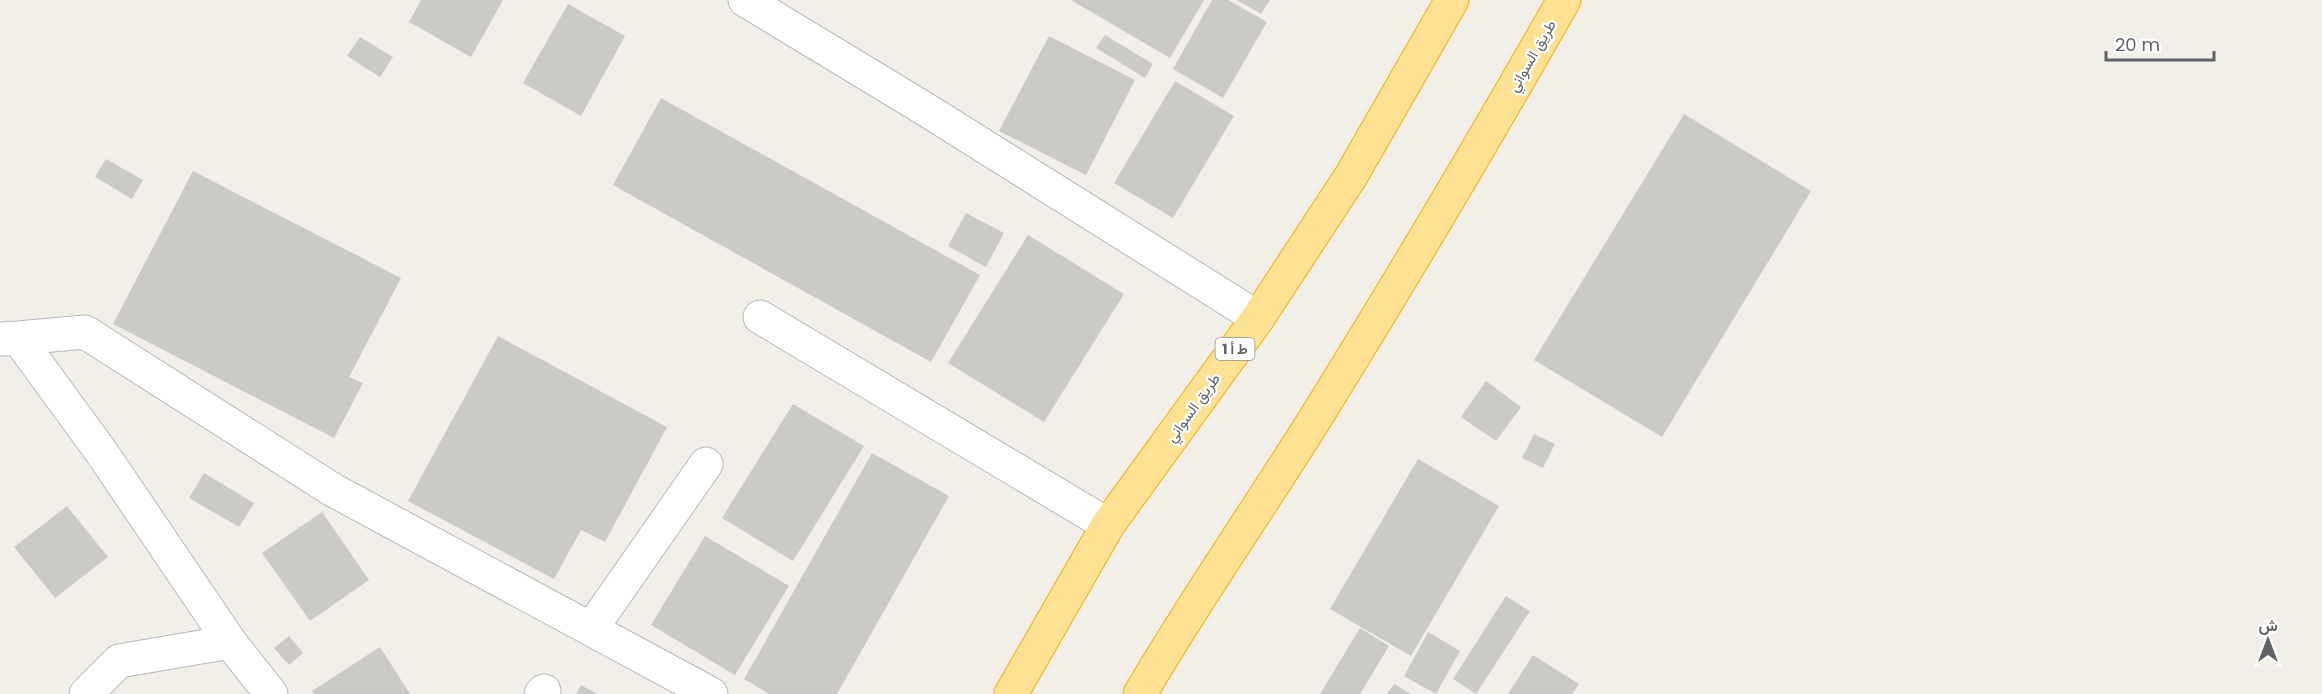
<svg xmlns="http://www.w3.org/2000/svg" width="2322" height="694" viewBox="0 0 2322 694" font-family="Poppins,Vazirmatn,sans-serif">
  <rect width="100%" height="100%" fill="#f1efe8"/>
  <!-- building -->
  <path fill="#cccac5" d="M421,0H503L471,57L409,22Z
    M1071,0H1204L1170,58Z
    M1212,0H1228L1267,22L1223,98L1173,69Z
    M1237,0H1270L1261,14Z
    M568,4L625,36L581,116L523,83Z
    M1105,35L1153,64L1145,78L1096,48Z
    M1049,36L1135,80L1086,175L999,131Z
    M360,37L393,57L380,77L347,56Z
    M1175,81L1234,116L1173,218L1114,183Z
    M661,98L980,275L931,362L613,185Z
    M1684,114L1811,191L1662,437L1534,360Z
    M106,159L143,180L132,199L95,177Z
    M193,171L401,278L349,377L363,383L334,438L113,324Z
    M966,213L1004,233L986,267L948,246Z
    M1028,235L1124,294L1044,422L948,363Z
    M498,336L667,427L605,542L581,530L554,579L408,501Z
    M1486,381L1521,407L1496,441L1461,417Z
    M793,404L864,446L793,561L722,518Z
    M1534,434L1555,444L1543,468L1522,458Z
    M872,453L949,496L837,694H769L744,679Z
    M1418,459L1499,506L1411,656L1330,609Z
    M204,473L254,503L239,527L189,498Z
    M67,506L108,557L55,598L14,547Z
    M322,512L369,580L310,621L262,553Z
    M705,536L789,586L735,675L651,625Z
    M1506,596L1530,611L1476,694L1453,679Z
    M1360,628L1389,646L1360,694H1320Z
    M1428,632L1460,651L1436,694L1404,676Z
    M289,636L303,653L289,665L274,648Z
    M380,647L410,694H314L312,691Z
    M1533,655L1579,684L1572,694H1508Z
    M1394,684L1411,694H1387Z
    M581,685L597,694H576Z"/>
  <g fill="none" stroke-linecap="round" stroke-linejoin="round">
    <defs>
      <path id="minor" d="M745,0L925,109L1258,318
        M760,317L1108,525
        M18,338L85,332L333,490L711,694
        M1,339L18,338L102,453L230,642
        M591,629L706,464
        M86,694L119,661L230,642L271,694
        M541,694L544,691"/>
      <path id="highway" d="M1011,694L1108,525L1258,318L1351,176L1452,0
        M1140,694C1198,595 1263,503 1323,406C1406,272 1486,137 1564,0"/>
    </defs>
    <!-- minor casing -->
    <use href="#minor" stroke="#b5b8bc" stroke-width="35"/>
    <!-- highway casing -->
    <use href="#highway" stroke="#f9ab00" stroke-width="35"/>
    <!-- minor -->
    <use href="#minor" stroke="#fff" stroke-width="33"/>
    <!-- highway -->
    <use href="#highway" stroke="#fde293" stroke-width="33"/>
  </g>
  <g text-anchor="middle" stroke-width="4.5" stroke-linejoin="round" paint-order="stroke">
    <!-- shield labels -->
    <rect fill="#fff" stroke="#8f9295" stroke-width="1.5" x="1215.5" y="338" width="39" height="22" rx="4.5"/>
    <g font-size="14" font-weight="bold" fill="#5f6368">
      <text x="1235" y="354">ط أ 1</text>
    </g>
    <!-- street labels -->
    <g font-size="15" fill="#5f6368" stroke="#fff">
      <text transform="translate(1532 56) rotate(-60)" y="5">طريق السواني</text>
      <text transform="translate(1193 408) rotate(-54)" y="5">طريق السواني</text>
    </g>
  </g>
  <!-- north arrow -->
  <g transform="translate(2268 640)" stroke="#ffffff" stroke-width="4.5" paint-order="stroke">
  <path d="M0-4.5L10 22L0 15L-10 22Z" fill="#5f6368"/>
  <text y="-9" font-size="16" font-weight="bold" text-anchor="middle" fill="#5f6368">ش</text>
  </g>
  <!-- scale -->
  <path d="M2106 51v9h108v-9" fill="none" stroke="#5f6368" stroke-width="3"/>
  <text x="2115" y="51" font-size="18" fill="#5f6368" stroke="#ffffff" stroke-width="4.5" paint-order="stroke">20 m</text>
</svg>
